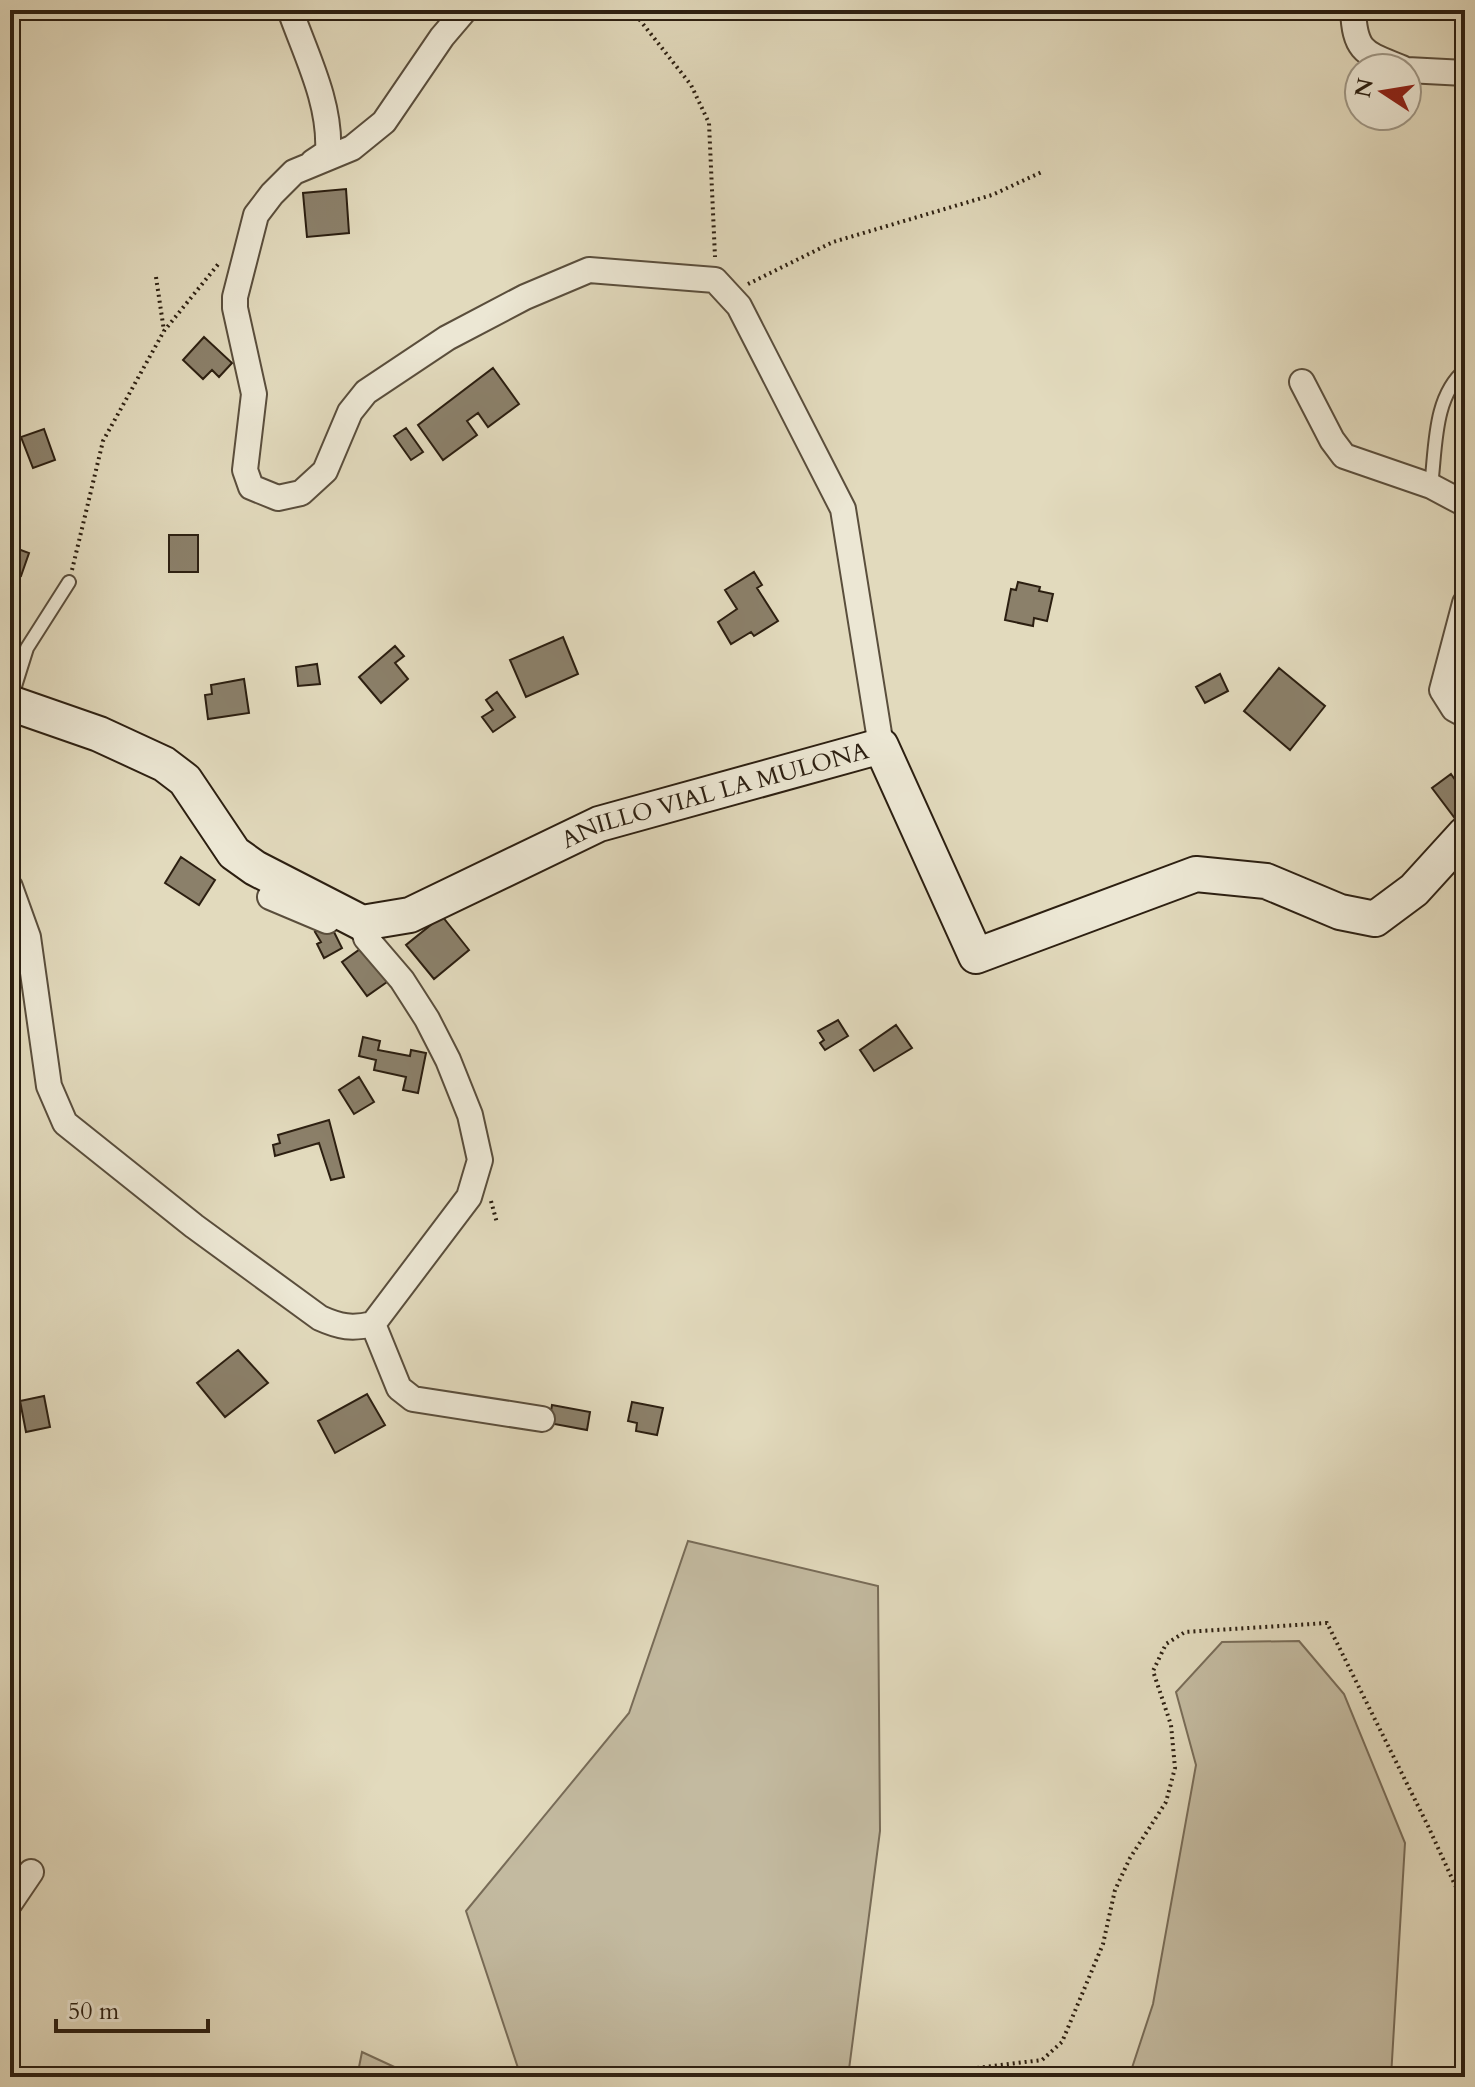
<svg xmlns="http://www.w3.org/2000/svg" width="1475" height="2087" viewBox="0 0 1475 2087" font-family="Cardo,serif">
  <rect width="100%" height="100%" fill="#e2dabd"/>
  <filter id="stains"><feTurbulence type="fractalNoise" baseFrequency=".0025" numOctaves="4"/><feColorMatrix values="0 0 0 0 .2 0 0 0 0 .09 0 0 0 0 .02 0 0 0 .5 -.17"/></filter>
  <radialGradient id="worn" r=".72"><stop offset=".6" stop-color="#630" stop-opacity="0"/><stop offset="1" stop-color="#630" stop-opacity=".3"/></radialGradient>
  <!-- green -->
  <path fill="#c3baa0" stroke="#786c58" stroke-width="2" d="M688,1541L878,1586L880,1831L848,2077H521L466,1911L629,1713Z
    M1299,1641L1344,1694L1405,1843L1391,2077H1129L1153,2004L1196,1765L1176,1692L1222,1642Z
    M362,2052L416,2077H357Z"/>
  <!-- building -->
  <path fill="#8b806a" stroke="#2c1f11" stroke-width="2" d="M346,189L349,233L307,237L303,193Z
    M204,337L232,363L219,377L212,370L203,379L183,360Z
    M493,368L519,404L488,427L478,413L467,421L477,435L443,460L418,425Z
    M406,428L423,452L411,460L394,436Z
    M44,429L55,460L33,468L21,437Z
    M169,535H198V572H169Z
    M10,546L29,553L21,576L10,572Z
    M754,572L762,585L757,588L778,621L754,636L751,632L731,644L718,622L737,609L725,590Z
    M1018,582L1040,587L1039,591L1053,594L1047,621L1034,618L1033,626L1005,620L1011,589L1016,590Z
    M563,637L578,674L526,697L510,660Z
    M395,646L404,656L395,663L408,679L381,703L359,677Z
    M317,664L320,684L298,686L296,667Z
    M1279,668L1325,706L1290,750L1244,711Z
    M1220,674L1228,691L1205,703L1196,687Z
    M244,679L249,713L208,719L205,695L212,694L211,685Z
    M497,692L515,717L493,732L482,717L493,710L486,700Z
    M1451,774L1465,794V815L1457,821L1432,788Z
    M181,857L215,880L199,905L165,883Z
    M442,916L469,950L434,979L406,945Z
    M330,924L342,948L324,958L317,944L321,942L315,932Z
    M363,947L387,982L367,996L342,962Z
    M838,1020L848,1036L825,1050L820,1043L824,1040L818,1031Z
    M896,1025L912,1048L874,1071L860,1050Z
    M363,1037L380,1041L378,1050L410,1056L411,1050L426,1053L418,1093L403,1090L406,1077L374,1070L376,1060L359,1056Z
    M359,1077L374,1102L354,1114L339,1090Z
    M329,1120L344,1177L331,1180L319,1143L275,1156L273,1145L280,1143L278,1135Z
    M238,1350L268,1383L225,1417L197,1383Z
    M367,1394L385,1425L335,1453L318,1421Z
    M44,1396L50,1427L26,1432L20,1401Z
    M632,1402L663,1408L657,1435L636,1431L637,1423L628,1421Z
    M552,1405L590,1412L587,1430L549,1423Z"/>
  <g fill="none" stroke-linecap="round" stroke-linejoin="round">
    <defs>
      <path id="lane" d="M1431,486C1436,448 1433,397 1465,370
        M11,699L27,648L69,582"/>
      <path id="street" d="M290,10C306,55 331,103 328,152L313,162
        M465,10L442,37L384,122L352,148L294,172L272,194L256,215L235,297V308L254,394L245,470L251,487L278,498L301,493L325,471L350,412L366,392L447,338L525,297L589,270L715,280L739,306L843,509L881,746
        M1353,10C1355,53 1365,53 1402,68
        M1407,70L1465,73
        M1302,382L1332,440L1344,456L1431,486L1465,504
        M1465,603L1442,690L1454,709L1465,715
        M10,887L28,937L49,1086L65,1123L194,1226L320,1318C340,1327 352,1329 373,1324L469,1197L480,1160L470,1115L448,1060L427,1019L402,980L366,938L362,923
        M270,897L327,921
        M373,1324L399,1388L413,1399L542,1419
        M10,1903L31,1872"/>
      <g id="secondary">
        <path id="s1" d="M10,703L99,734L164,764L185,780L234,853L255,868L362,923L410,915L599,824L881,746L976,956L1196,874L1266,881L1340,912L1375,919L1414,890L1465,834"/>
      </g>
    </defs>
    <!-- lane casing -->
    <use href="#lane" stroke="#5a4e3c" stroke-width="16"/>
    <!-- street casing -->
    <use href="#street" stroke="#5a4e3c" stroke-width="28"/>
    <!-- secondary casing -->
    <use href="#secondary" stroke="#2c1f11" stroke-width="38"/>
    <!-- path -->
    <path stroke="#2c1f11" stroke-width="4" stroke-dasharray="2 4" stroke-linecap="butt" d="M632,10L691,85L709,123L715,257
      M156,277L164,331
      M748,284L833,242L992,195L1044,171
      M72,570L103,441L164,331L220,262
      M491,1201L497,1223
      M924,2077L935,2073L1042,2060L1062,2042L1103,1944L1115,1890L1130,1858L1166,1802L1175,1768L1171,1725L1153,1671L1166,1644L1185,1632L1327,1623L1428,1826L1461,1898L1465,1901"/>
    <!-- lane -->
    <use href="#lane" stroke="#ece7d4" stroke-width="12"/>
    <!-- street -->
    <use href="#street" stroke="#ece7d4" stroke-width="24"/>
    <!-- secondary -->
    <use href="#secondary" stroke="#ece7d4" stroke-width="34"/>
  </g>
  <g text-anchor="middle" stroke-width="6" stroke-linejoin="round" paint-order="stroke">
    <!-- street labels -->
    <g font-size="24" fill="#2c1f11" stroke="#ece7d4">
      <text dy="8" stroke="none"><textPath href="#s1" startOffset="804">ANILLO VIAL LA MULONA</textPath></text>
    </g>
  </g>
  <!-- margin -->
  <rect width="1475" height="2087" fill="none" stroke="#e2dabd" stroke-width="40"/>
  <rect x="12" y="12" width="1451" height="2063" fill="none" stroke="#2c1f11" stroke-width="4"/>
  <rect x="20" y="20" width="1435" height="2047" fill="none" stroke="#2c1f11" stroke-width="2"/>
  <!-- north arrow -->
  <g transform="translate(1383 92) rotate(282)"><circle r="38" fill="#ece7d4" stroke="#9f9786" stroke-width="2"/>
  <path d="M0-6L14 30L0 20L-14 30Z" fill="#8f2418"/>
  <text y="-12" font-size="22" font-weight="bold" text-anchor="middle" fill="#2c1f11">N</text>
  </g>
  <!-- scale -->
  <path d="M56 2019v12h152v-12" fill="none" stroke="#2c1f11" stroke-width="4"/>
  <text x="68" y="2019" font-size="24" fill="#2c1f11" stroke="#ece7d4" stroke-width="6" paint-order="stroke">50 m</text>
  <rect width="100%" height="100%" filter="url(#stains)"/>
  <rect width="100%" height="100%" fill="url(#worn)"/>
</svg>
